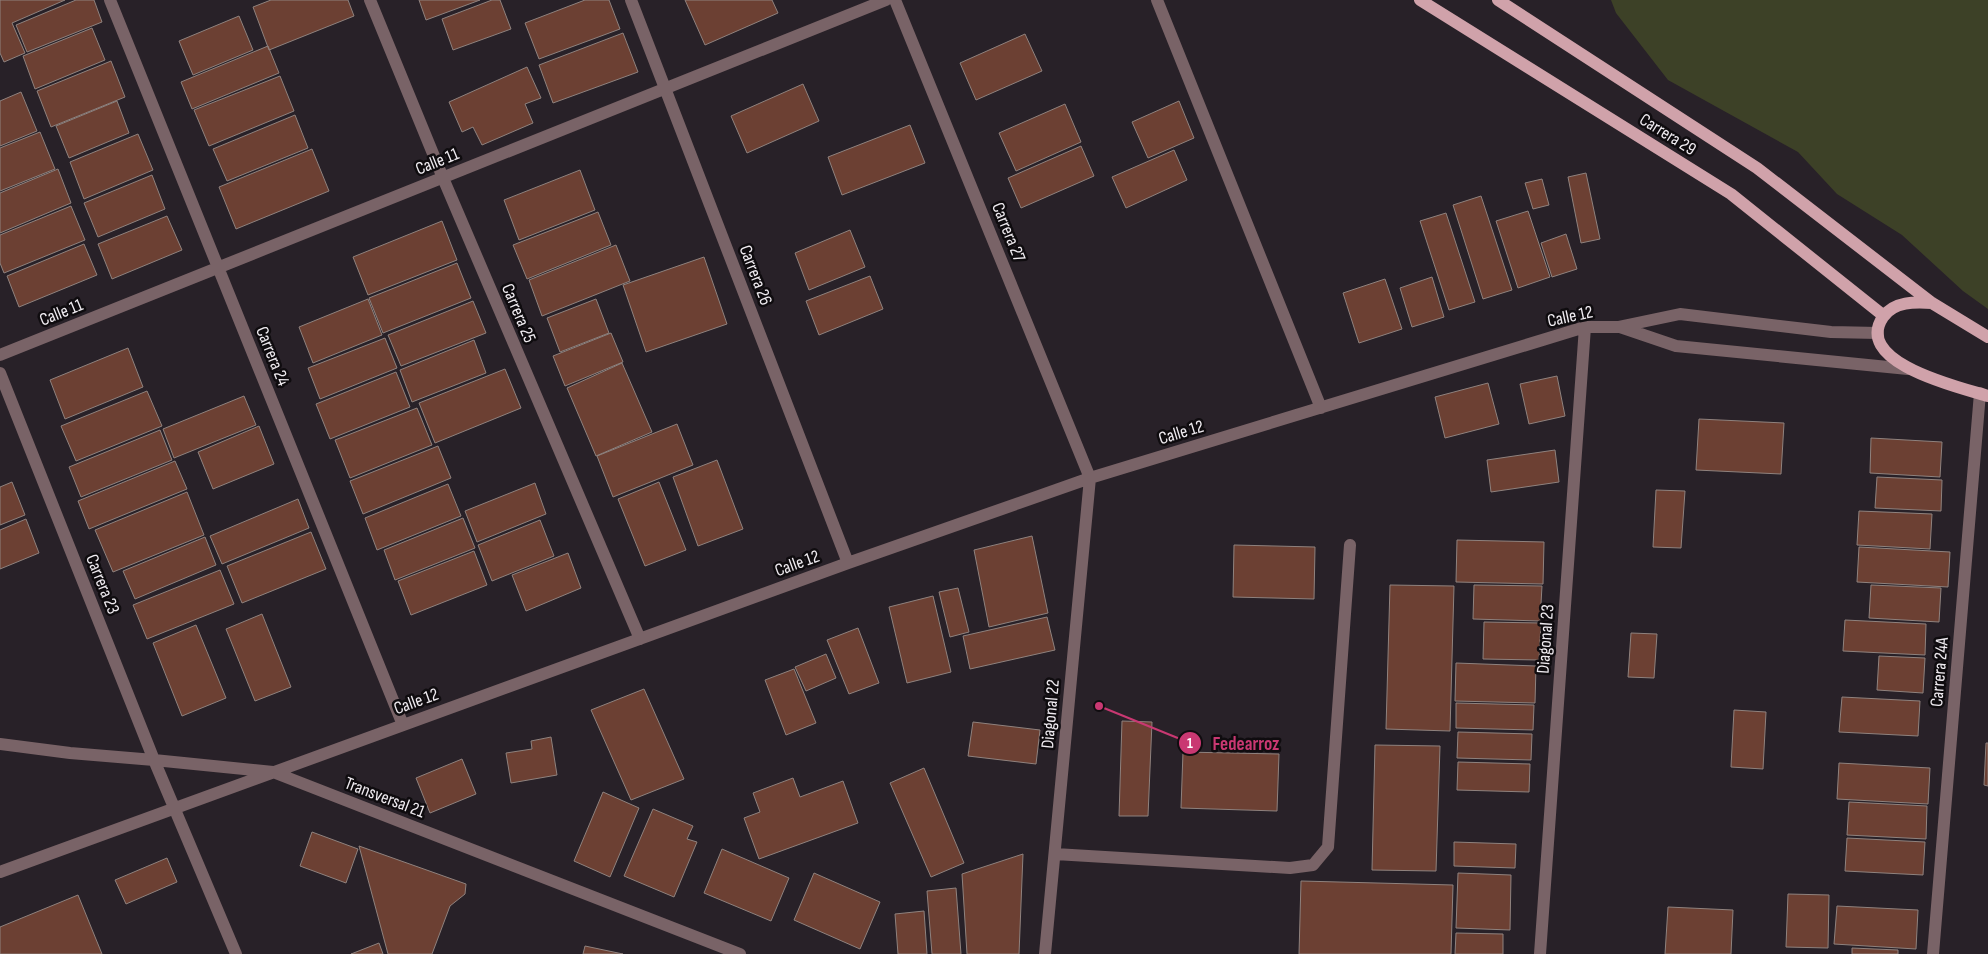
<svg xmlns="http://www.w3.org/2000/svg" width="1988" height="954" viewBox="0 0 1988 954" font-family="'Sofia Sans Condensed',sans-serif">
  <rect width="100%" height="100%" fill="#282128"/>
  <!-- green -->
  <path fill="#3d4127" d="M1611,0H1988V309L1963,291L1902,235L1837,194L1798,152L1668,80L1616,13Z"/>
  <!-- building -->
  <path fill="#6c4033" stroke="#8f827e" d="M0,0H65L12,23L25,53L4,62L0,53Z
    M76,0H94L102,22L27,52L16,25Z
    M271,0H348L354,16L269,50L253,7Z
    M419,0H480L426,20Z
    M492,0H500L511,29L453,50L442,19Z
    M585,0H609L620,29L539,59L525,23Z
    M685,0H772L778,13L705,45Z
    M239,16L253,50L193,75L179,41Z
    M92,28L105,60L35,89L23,56Z
    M623,33L638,72L553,103L539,65Z
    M1025,34L1042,71L976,100L960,63Z
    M268,46L279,73L192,109L181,82Z
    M111,61L125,97L51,127L37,91Z
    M527,67L541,98L525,104L533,123L482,145L473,127L462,132L449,102Z
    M280,76L294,111L209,146L194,110Z
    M803,84L819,121L747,153L731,116Z
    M21,92L37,131L0,146V101Z
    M117,101L129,133L69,158L56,126Z
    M1179,101L1194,138L1148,158L1132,122Z
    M1065,104L1081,142L1016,171L999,133Z
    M295,115L308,148L227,181L213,149Z
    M910,125L925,163L842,195L828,157Z
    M40,132L55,169L0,191V148Z
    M138,134L153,170L84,199L70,162Z
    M1081,146L1094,176L1021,208L1008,178Z
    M312,149L329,191L236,229L219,187Z
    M1174,150L1187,180L1126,208L1112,177Z
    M58,169L71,203L0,233V193Z
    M580,170L595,210L519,240L504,200Z
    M1586,173L1600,239L1581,243L1568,177Z
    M152,175L165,209L98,237L84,203Z
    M1542,179L1549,205L1533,209L1525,183Z
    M1481,196L1512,290L1483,299L1453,205Z
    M71,206L85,240L4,273L0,263V235Z
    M1528,211L1550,277L1518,288L1496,221Z
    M598,212L611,245L527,279L513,245Z
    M1446,213L1475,302L1449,310L1420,221Z
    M167,216L182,250L112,279L98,244Z
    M442,221L457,260L368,295L353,257Z
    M850,230L865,267L809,290L795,253Z
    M1566,234L1577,269L1552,277L1541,243Z
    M84,244L97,275L19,307L7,276Z
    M616,245L630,281L542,316L529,280Z
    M704,257L727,324L646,352L623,285Z
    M457,263L471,298L383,333L369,298Z
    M870,276L883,309L819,335L806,301Z
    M1432,277L1444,317L1412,327L1400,288Z
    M1385,279L1402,329L1359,343L1343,293Z
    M368,299L382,335L313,363L299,327Z
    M596,299L609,333L560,352L547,318Z
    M473,301L486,333L401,366L388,335Z
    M611,333L623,362L565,386L553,356Z
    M385,338L397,368L320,399L308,368Z
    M474,340L486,373L412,402L400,370Z
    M128,348L143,387L65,419L50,380Z
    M622,363L652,432L596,456L567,388Z
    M505,369L521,408L435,443L419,403Z
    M396,372L410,407L330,439L316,404Z
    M1557,376L1565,416L1529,424L1520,384Z
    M1488,383L1499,424L1445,438L1435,397Z
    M147,391L162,426L76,461L61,426Z
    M244,396L256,425L174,458L163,429Z
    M417,408L432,445L350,478L335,440Z
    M1699,419L1784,423L1781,474L1696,470Z
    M677,424L693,465L613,497L597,456Z
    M259,426L274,464L213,489L198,452Z
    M160,430L172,460L81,497L69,467Z
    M1871,438L1942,442L1940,477L1870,473Z
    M438,446L451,478L363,514L350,481Z
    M1555,450L1559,482L1491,492L1487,460Z
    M717,460L743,529L698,546L673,477Z
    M175,461L187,489L89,529L78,501Z
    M1877,477L1942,480L1941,511L1875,508Z
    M12,482L25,515L0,525V487Z
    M659,482L686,550L645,566L618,499Z
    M535,483L546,514L477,542L465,511Z
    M448,484L461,516L377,550L365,518Z
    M1656,490L1685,491L1681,548L1653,547Z
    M187,492L204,535L113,572L95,530Z
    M298,499L309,528L222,564L210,536Z
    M1859,511L1932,514L1930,549L1857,545Z
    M463,518L475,548L395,580L384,550Z
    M26,519L39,553L0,569V530Z
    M540,520L554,556L492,581L478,545Z
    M311,532L326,569L242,603L227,566Z
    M1032,536L1048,613L989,627L974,550Z
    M205,537L216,565L135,599L123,571Z
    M1457,540L1544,542L1543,584L1456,582Z
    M1234,545L1315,547L1314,599L1233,597Z
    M1859,547L1950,552L1948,587L1857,582Z
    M474,551L487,585L411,615L398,581Z
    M568,553L581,588L526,611L512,575Z
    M220,570L234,604L147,639L133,605Z
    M1390,585L1454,586L1450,731L1386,729Z
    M1474,585L1542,586L1540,621L1473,619Z
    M1871,585L1941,588L1939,622L1869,618Z
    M958,588L969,632L950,637L939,592Z
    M933,596L951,672L907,683L889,607Z
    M262,614L291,687L255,701L226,629Z
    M1047,617L1055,650L970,669L963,636Z
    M1845,620L1926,624L1925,655L1843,651Z
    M1484,622L1541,623L1539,660L1483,659Z
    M196,625L226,698L182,716L153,643Z
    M858,628L879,683L849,694L827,640Z
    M1631,633L1657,634L1654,678L1628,677Z
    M826,654L836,678L806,691L795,667Z
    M1879,656L1925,658L1923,693L1877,690Z
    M1456,663L1536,666L1535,703L1455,701Z
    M794,669L816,723L786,735L765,680Z
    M644,689L684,779L631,800L591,710Z
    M1842,697L1920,701L1918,736L1839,732Z
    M1456,703L1534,705L1533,730L1456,728Z
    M1734,710L1766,712L1763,769L1731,767Z
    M1122,721L1152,722L1148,816H1119Z
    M973,722L1040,730L1036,764L968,756Z
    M1458,732L1532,734L1531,760L1457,758Z
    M551,737L557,775L511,783L506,753L532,749L531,741Z
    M1986,743H1988V786L1984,785Z
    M1375,745L1440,746L1436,871L1372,870Z
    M1183,752L1279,754L1277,811L1181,808Z
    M462,759L476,794L430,813L416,778Z
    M1458,762L1530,764L1529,792L1457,790Z
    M1839,763L1930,768L1928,804L1837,799Z
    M924,768L964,863L931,877L890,783Z
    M793,778L800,797L843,781L858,823L759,859L744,818L760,812L753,793Z
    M603,792L639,808L610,877L574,861Z
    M1849,802L1927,806L1926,839L1847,835Z
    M653,809L693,826L687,839L697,842L674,897L624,876Z
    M312,832L358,849L346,883L300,866Z
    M1847,838L1925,842L1923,875L1845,871Z
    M1454,842L1516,844L1515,868L1454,866Z
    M359,846L466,884L465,894L450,906L432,954H388Z
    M722,849L789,878L771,921L704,893Z
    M1023,854L1019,954H967L962,874Z
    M167,858L177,882L126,904L115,880Z
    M814,873L880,902L860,949L794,920Z
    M1458,873L1511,875L1510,930L1456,928Z
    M1301,881L1453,885L1451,954H1299Z
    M956,888L961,954H932L927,891Z
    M1788,894L1829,895L1828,948L1786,947Z
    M78,895L102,954H0V927Z
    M1837,906L1918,910L1916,949L1834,944Z
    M1668,907L1733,910L1731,954H1665Z
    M924,911L927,954H898L895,914Z
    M1456,933L1503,934V954H1455Z
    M379,943L383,954H351Z
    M585,946L623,954H583Z
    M1852,948L1898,950V954H1852Z"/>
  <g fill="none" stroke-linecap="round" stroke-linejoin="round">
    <!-- minor -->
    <path stroke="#796367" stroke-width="12" d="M110,0L403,725
      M370,0L443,178L640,639
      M631,0L848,563
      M895,0L1090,478L1045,954
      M1157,0L1321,408
      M1620,327L1676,346L1908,369
      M0,355L886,0
      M0,373L154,760L236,954
      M0,744L70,753L154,760L273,772L740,954
      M1055,854L1290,868L1313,865L1328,847L1350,545
      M0,872L848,563L1090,478L1585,327H1618L1680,314L1831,332L1878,333
      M1540,954L1585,327
      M1933,954L1980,393"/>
    <!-- major -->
    <path stroke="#d0a2aa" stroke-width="12" d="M1420,0L1731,194L1884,316
      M1498,0L1757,168L1932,303L1988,337
      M1932,303C1915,302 1894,301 1883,317C1852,363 1962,388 1988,396"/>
  </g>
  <g text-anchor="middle" stroke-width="5" stroke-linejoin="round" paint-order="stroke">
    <!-- street labels -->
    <g font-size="18" fill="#f0ecf1" stroke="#0f0c0f">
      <text transform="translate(1668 134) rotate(32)" y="6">Carrera 29</text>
      <text transform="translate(437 161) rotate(-22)" y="6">Calle 11</text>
      <text transform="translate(1009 232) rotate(68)" y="6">Carrera 27</text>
      <text transform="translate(756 275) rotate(69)" y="6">Carrera 26</text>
      <text transform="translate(61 312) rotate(-22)" y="6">Calle 11</text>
      <text transform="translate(519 313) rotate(67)" y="6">Carrera 25</text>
      <text transform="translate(1570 316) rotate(-12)" y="6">Calle 12</text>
      <text transform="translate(273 356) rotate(68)" y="6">Carrera 24</text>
      <text transform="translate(1181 432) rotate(-17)" y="6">Calle 12</text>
      <text transform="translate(797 563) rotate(-20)" y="6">Calle 12</text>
      <text transform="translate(103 584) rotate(68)" y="6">Carrera 23</text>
      <text transform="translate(1545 639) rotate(-86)" y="6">Diagonal 23</text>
      <text transform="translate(1939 672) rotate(-85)" y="6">Carrera 24A</text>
      <text transform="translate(416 701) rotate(-20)" y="6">Calle 12</text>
      <text transform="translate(1050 714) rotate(-85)" y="6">Diagonal 22</text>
      <text transform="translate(385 797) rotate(21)" y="6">Transversal 21</text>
    </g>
  </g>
  <!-- callouts -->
  <path fill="none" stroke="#c93872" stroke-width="2" d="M1099 706L1190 743"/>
  <g fill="#c93872" stroke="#0f0c0f" stroke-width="2">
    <circle cx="1099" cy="706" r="5"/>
    <circle cx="1190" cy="743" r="12"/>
  </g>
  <g font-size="15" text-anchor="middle" font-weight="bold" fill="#fff">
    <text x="1190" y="748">1</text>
  </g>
  <g font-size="19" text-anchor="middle" font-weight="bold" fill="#c93872" stroke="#0f0c0f" stroke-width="5" stroke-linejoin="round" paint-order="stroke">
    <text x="1246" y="750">Fedearroz</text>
  </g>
</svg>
